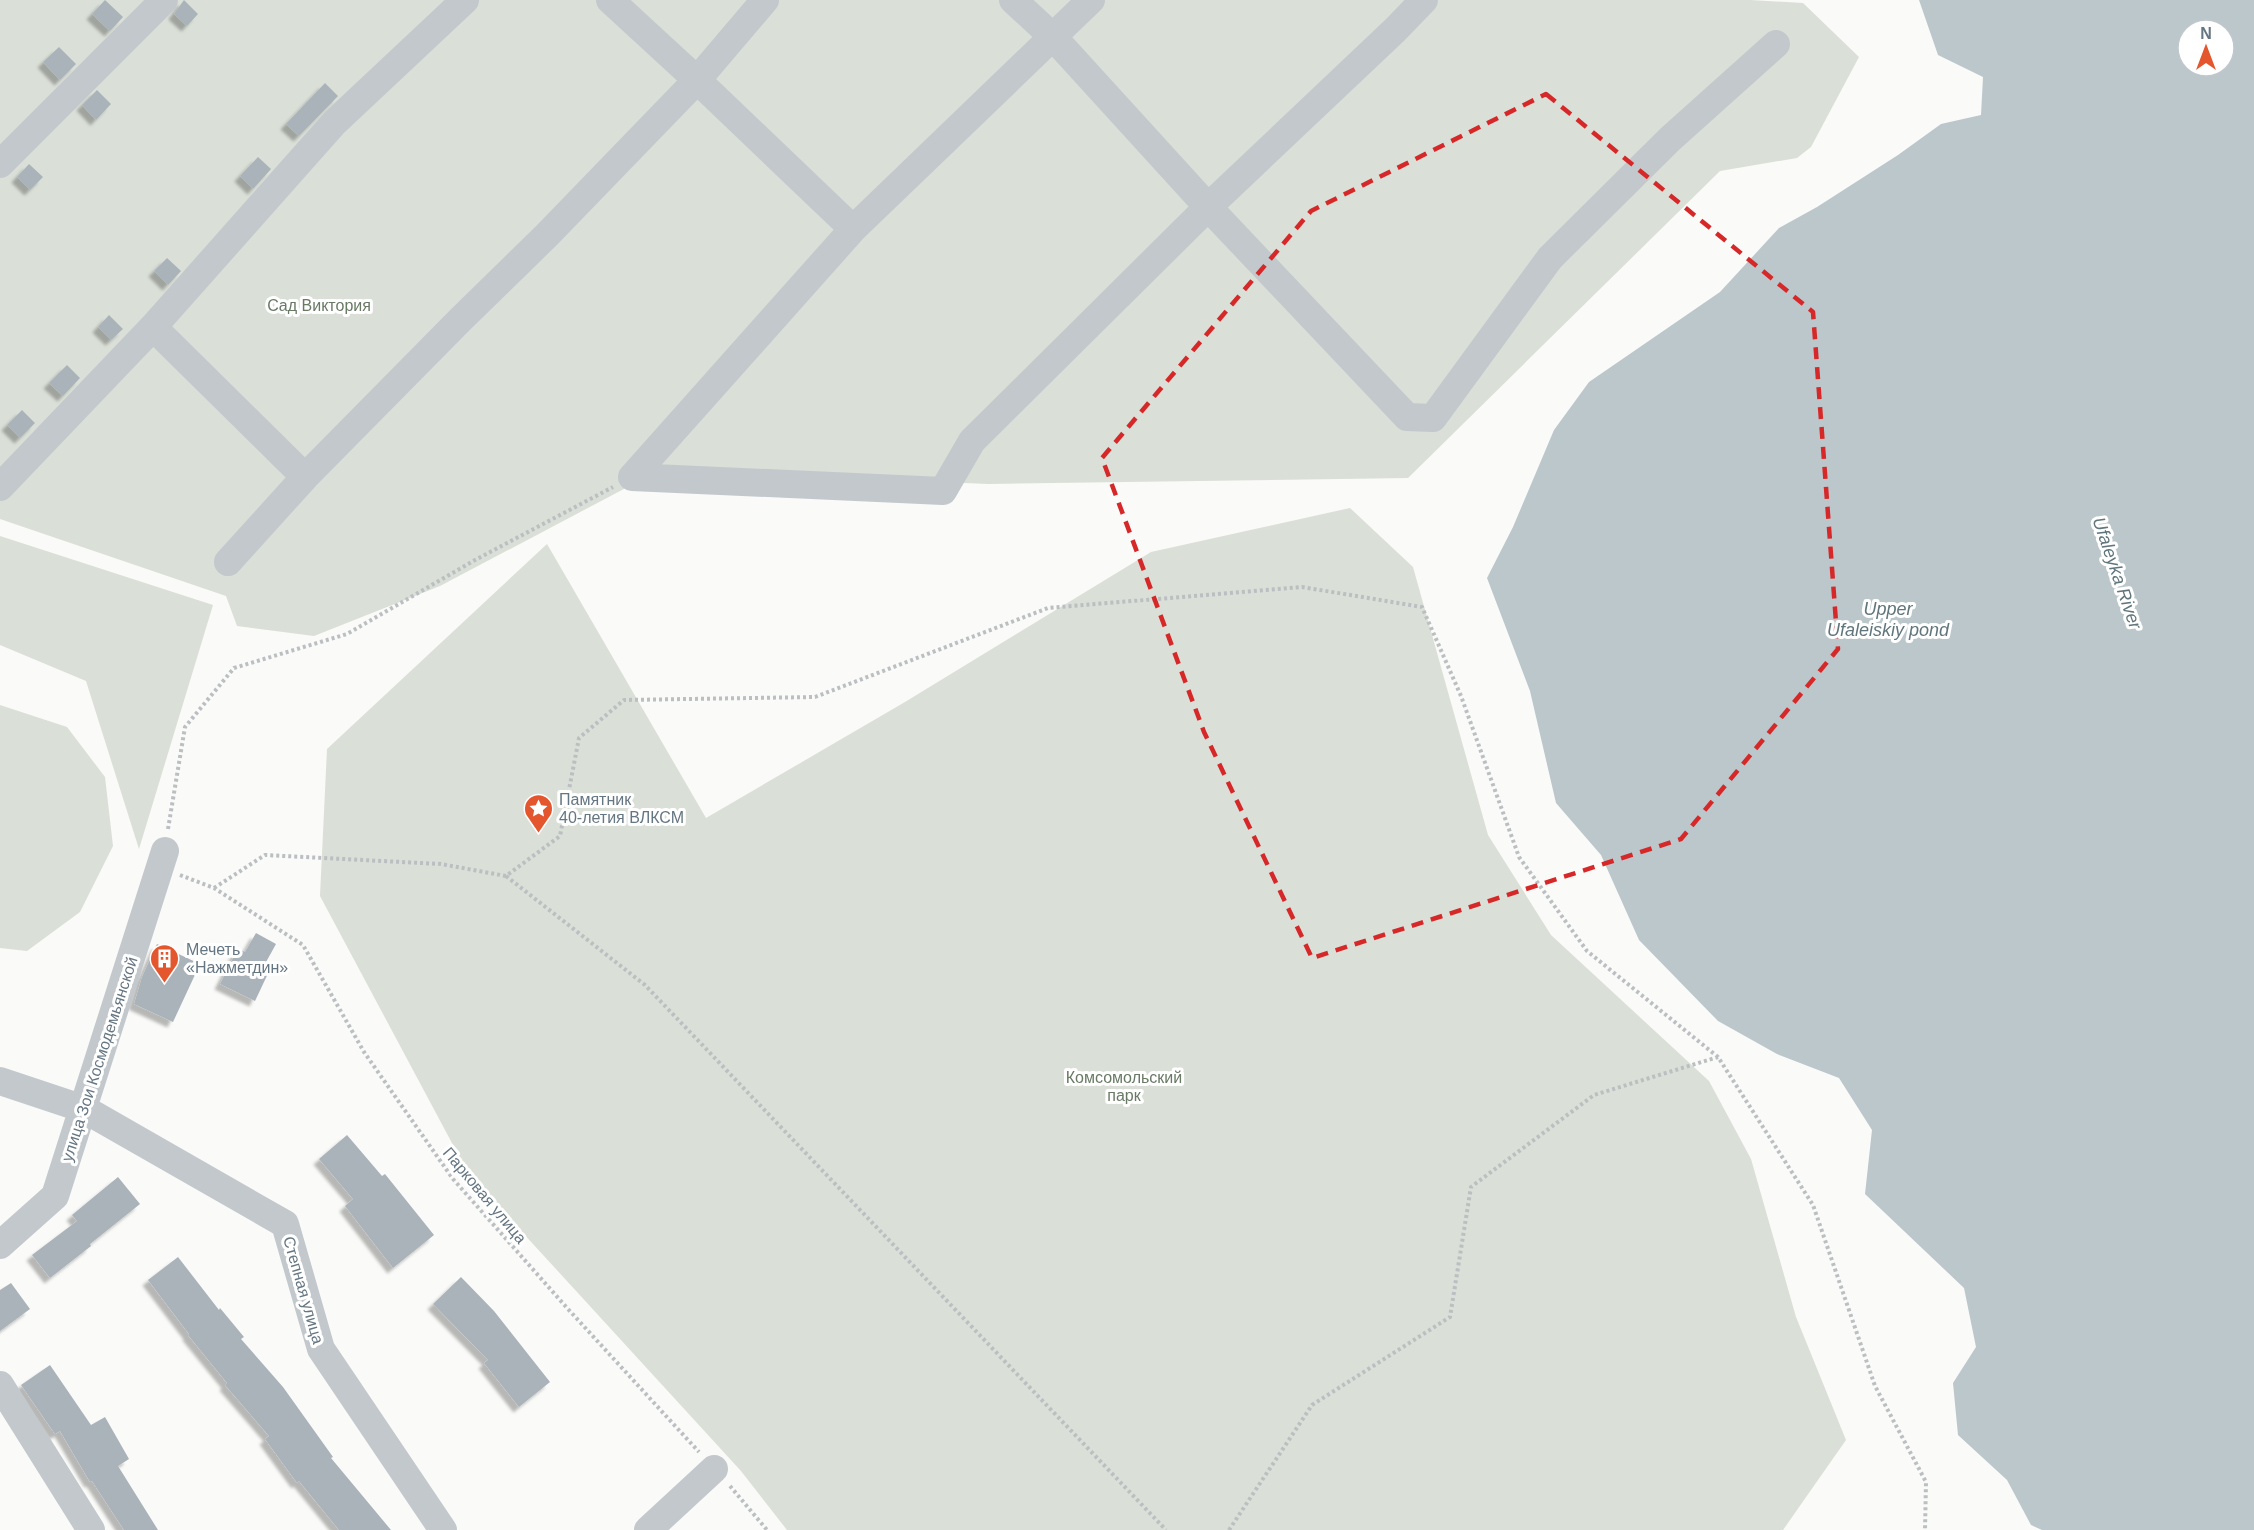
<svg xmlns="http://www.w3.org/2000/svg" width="2254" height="1530" viewBox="0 0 2254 1530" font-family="Helvetica,sans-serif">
  <defs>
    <filter id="shadow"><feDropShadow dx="-5.5" dy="5.5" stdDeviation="1.5" flood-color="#0004"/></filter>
  </defs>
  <rect width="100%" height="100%" fill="#fafaf8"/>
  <!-- green -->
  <path fill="#dadfd7" d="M0,0H1750L1803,3L1859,57L1811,147L1797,158L1720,171L1408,478L989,484L658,471L440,586L314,636L237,626L226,596L0,519Z
    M1350,508L1413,567L1488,835L1551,935L1709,1081L1751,1159L1796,1317L1846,1440L1783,1530H787L741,1471L468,1173L320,896L327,749L547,544L706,818L905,702L1151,552Z
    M0,536L213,605L139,849L86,681L0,645Z
    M0,705L67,727L105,777L113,846L80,912L27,951L0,948Z"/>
  <!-- water -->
  <path fill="#bbc7cb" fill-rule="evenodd" d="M1919,0H2254V1530H2042L2031,1525L2007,1480L1958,1435L1953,1383L1976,1347L1964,1288L1865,1194L1872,1130L1839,1078L1777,1054L1718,1021L1639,940L1601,855L1556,803L1530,691L1487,578L1513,527L1554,430L1589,382L1720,292L1779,228L1817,207L1898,155L1941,124L1981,115L1983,77L1938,55ZM2188,30H2224V66H2188Z"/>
  <!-- building -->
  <path fill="#aab3b9" filter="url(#shadow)" d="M105,0L123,17L110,31L92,14Z
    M184,0L198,14L187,26L174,14Z
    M59,47L76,64L60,80L43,62Z
    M325,83L338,96L299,136L286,124Z
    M97,90L111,104L96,120L82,105Z
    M258,157L271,169L253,189L240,176Z
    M29,164L43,177L30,190L17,177Z
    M167,258L181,271L168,285L154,271Z
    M109,315L123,329L111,340L98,327Z
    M67,365L80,378L63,396L49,383Z
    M22,410L35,423L20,438L7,425Z
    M256,933L276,944L266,962L272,965L255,1001L220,984L238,948L245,952Z
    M157,944L200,964L173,1022L134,1004L142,977Z
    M347,1135L382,1176L385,1174L434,1235L393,1268L345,1206L353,1199L319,1159Z
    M118,1177L140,1204L90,1244L91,1246L50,1278L32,1255L77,1221L72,1215Z
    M178,1257L219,1310L220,1308L244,1337L241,1339L283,1387L333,1457L331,1458L391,1530H339L299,1481L297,1483L265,1439L269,1436L225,1385L227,1383L188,1335L189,1334L148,1280Z
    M461,1277L494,1311L550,1382L519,1407L484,1363L488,1360L433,1304Z
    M11,1283L30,1309L0,1331V1290Z
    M50,1365L91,1425L105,1417L129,1459L118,1466L158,1530H124L92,1481L90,1482L60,1431L55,1434L21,1385Z"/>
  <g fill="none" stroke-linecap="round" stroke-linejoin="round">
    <!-- path -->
    <path stroke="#bbbfc2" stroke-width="4" stroke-dasharray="3 3" stroke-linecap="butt" d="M168,829L185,727L234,668L347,634L475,560L613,487
      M180,875L214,888L303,945L364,1052L453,1179L568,1309L699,1452
      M506,876L645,985L1166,1530
      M214,888L265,855L441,864L506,876L560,836L579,738L624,700L815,697L1048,608L1302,587L1422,607L1461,696L1519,857L1587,951L1718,1057L1813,1205L1875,1386L1926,1482L1925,1530
      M730,1486L767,1530
      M1229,1530L1312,1405L1450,1317L1471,1187L1594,1095L1718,1057"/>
    <!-- minor -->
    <path stroke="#c3c8cc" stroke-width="28" d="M610,0L697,80L853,229L632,477L943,491L972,441L1208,207L1395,30L1424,0
      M1013,0L1054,38L1208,207L1407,417L1433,418L1550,258L1670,139L1776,44
      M0,164L164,0
      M853,229L1091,0
      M153,327L305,477L228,562
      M305,477L460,320L547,235L697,80L765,0
      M0,487L153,327L334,123L465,0
      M0,1081L84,1109L285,1224L321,1349L443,1530
      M0,1245L55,1196L165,851
      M0,1385L91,1530
      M648,1530L714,1469"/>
  </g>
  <!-- marked area -->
  <path fill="none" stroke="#d62828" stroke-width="4.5" stroke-dasharray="12 8" stroke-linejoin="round" d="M1546,94L1813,312L1838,649L1681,839L1312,958L1204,732L1102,458L1311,211Z"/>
  <!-- icons -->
  <defs>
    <symbol id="sight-pin" viewBox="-11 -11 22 30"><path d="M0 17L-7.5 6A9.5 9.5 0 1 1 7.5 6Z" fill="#e4572e" stroke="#fff"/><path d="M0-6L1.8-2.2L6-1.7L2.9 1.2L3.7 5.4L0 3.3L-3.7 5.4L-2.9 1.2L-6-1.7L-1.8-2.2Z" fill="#fff"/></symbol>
    <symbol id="building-pin" viewBox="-11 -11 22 30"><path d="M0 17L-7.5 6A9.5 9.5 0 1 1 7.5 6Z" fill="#e4572e" stroke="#fff"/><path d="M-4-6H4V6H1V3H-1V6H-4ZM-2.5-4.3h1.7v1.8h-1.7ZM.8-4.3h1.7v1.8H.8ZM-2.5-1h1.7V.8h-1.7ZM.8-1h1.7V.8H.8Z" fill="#fff"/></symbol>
  </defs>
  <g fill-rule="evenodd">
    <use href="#sight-pin" x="522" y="792" width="33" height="45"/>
    <use href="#building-pin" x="148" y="942" width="33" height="45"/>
  </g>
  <g text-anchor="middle" stroke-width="6" stroke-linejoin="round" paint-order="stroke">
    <!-- park labels -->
    <g font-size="16" fill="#687a64" stroke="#fff">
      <text x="319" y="311">Сад Виктория</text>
      <text x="1124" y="1083">Комсомольский<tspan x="1124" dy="18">парк</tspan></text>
    </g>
    <!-- poi labels -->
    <g font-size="16" fill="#657683" stroke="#fff" text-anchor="start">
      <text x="559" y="805">Памятник<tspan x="559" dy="18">40-летия ВЛКСМ</tspan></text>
      <text x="186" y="955">Мечеть<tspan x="186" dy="18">«Нажметдин»</tspan></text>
    </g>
    <!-- street labels -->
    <g font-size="16" fill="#657683" stroke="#fff">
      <text transform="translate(99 1059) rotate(-72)" y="6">улица Зои Космодемьянской</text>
      <text transform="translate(485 1195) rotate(50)" y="6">Парковая улица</text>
      <text transform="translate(304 1290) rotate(74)" y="6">Степная улица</text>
    </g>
    <!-- water labels -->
    <g font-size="18" font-style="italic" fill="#60757c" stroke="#fff">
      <text transform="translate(2117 573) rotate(71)" y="6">Ufaleyka River</text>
      <text x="1888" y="615">Upper<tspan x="1888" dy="21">Ufaleiskiy pond</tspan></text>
    </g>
  </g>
  <!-- north arrow -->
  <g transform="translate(2206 48)"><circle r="28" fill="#ffffff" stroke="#c1c8cd" stroke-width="1.5"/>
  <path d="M0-4.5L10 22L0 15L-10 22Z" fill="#e4572e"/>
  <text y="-9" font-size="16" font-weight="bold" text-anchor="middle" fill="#657683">N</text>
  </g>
</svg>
